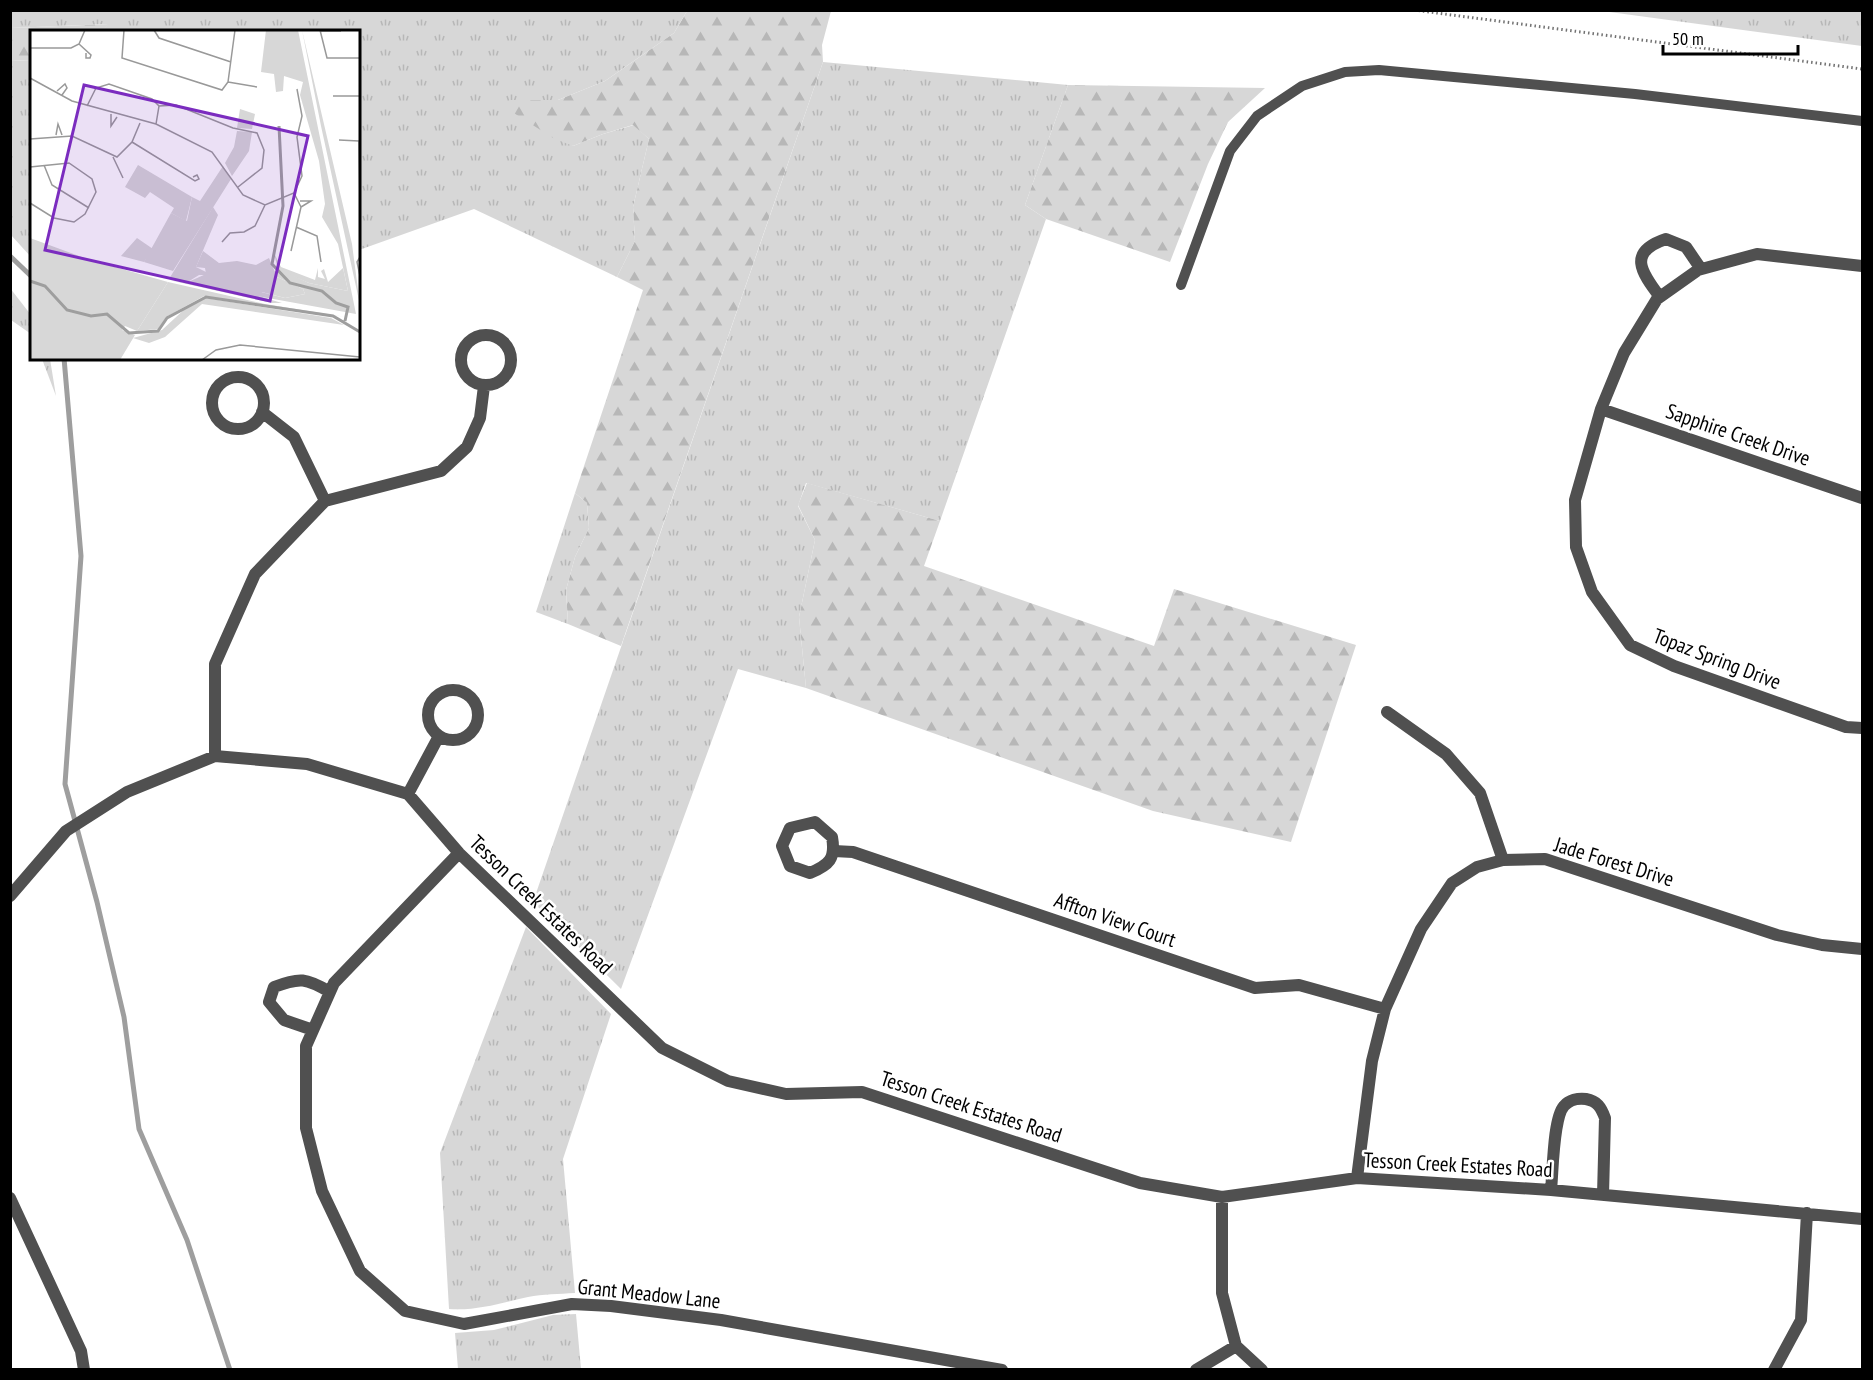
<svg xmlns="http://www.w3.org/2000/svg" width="1873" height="1380" viewBox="0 0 1873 1380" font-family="'PT Sans Narrow',sans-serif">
  <defs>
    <pattern id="grass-tufts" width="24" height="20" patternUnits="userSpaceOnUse" patternTransform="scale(1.5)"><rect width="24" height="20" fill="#d7d7d7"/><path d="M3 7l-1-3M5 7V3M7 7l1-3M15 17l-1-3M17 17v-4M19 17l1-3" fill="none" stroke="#b7b7b7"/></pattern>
    <pattern id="forest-firs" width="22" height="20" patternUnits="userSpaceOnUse" patternTransform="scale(1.5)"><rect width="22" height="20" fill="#d7d7d7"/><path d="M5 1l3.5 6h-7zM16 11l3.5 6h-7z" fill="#b7b7b7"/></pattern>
  </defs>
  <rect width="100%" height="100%" fill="#fff"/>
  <!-- grass -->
  <path fill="url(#grass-tufts)" d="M10,11H687L674,33L605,81L558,100H511L573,146L603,134L634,125L649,139L633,207L635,241L617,277L474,209L359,250L358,32L103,31L108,24L11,28Z
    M1602,11H1862V46Z
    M10,60L31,61V257L11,235Z
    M823,62L1068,85L1025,205L1046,219L940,521L806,483L798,506L815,540L799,617L806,688L738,669L621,989L533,902Z
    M10,288L31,315V334L11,320Z
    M42,359H50L56,396Z
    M575,493L587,503L589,528L575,557L566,590L568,624L536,612Z
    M526,927L611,1014L563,1159L575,1293C559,1294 543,1294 528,1297C501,1303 477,1311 449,1309L440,1153Z
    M576,1314L581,1369H458L455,1333L494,1330L553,1315Z"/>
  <!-- forest -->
  <path fill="url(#forest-firs)" d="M687,11H831L822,45L823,62L621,646L568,624L566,590L575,557L589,528L587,503L575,493L643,290L617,277L635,241L633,207L649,139L633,125L603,134L573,146L553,138L506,108L510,100H558L605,81L674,33Z
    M109,24L103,31L32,32L31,61L11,60V28Z
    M1068,85L1265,88L1228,122L1208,164L1170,262L1046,219L1025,205Z
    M807,483L940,521L924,566L1154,646L1174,589L1356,645L1291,842L1153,811L806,688L799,617L815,540L798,505Z"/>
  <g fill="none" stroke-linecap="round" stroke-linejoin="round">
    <!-- stream -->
    <path stroke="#9e9e9e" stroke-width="5" d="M10,256L32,277
      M64,358L81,556L65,784L97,902L124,1017L139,1129L187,1240L230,1370"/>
    <!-- path -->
    <path stroke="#727272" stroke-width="3" stroke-dasharray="1.5 3" stroke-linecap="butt" d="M1414,10L1862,69"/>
    <!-- lane -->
    <path stroke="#505050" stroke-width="10" d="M1181,285L1230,151L1257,116L1302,86L1345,72L1379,70L1635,94L1862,121"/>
    <!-- street -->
    <path stroke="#505050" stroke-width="12" d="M1862,266L1757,254L1698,270L1657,299L1624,353L1601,409L1575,500L1576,547L1592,592L1630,645L1674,666L1846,727L1862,728
      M1660,297C1641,272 1627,252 1666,239L1686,247L1701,269
      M461 360a25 25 0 1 1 50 0a25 25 0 1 1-50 0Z
      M212 403a26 26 0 1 1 52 0a26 26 0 1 1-52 0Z
      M1601,409L1862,498
      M262,412L294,437L325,501
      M428 715a25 25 0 1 1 50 0a25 25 0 1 1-50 0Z
      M1387,712L1446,754L1480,793L1503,860
      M215,756V664L255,574L325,501L441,471L467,447L480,418L484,386
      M408,794L439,736
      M815,822L832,837C836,859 829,865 810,873L790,866L782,846L790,828Z
      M834,851L853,852L1255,988L1299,985L1385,1009
      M459,853L334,983L306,1046V1128L322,1191L360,1271L405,1311L464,1324L572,1304L611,1306L721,1320L1002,1370
      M10,896L66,831L127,792L215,756L307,764L408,794L459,853L662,1048L728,1081L786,1094L862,1092L1140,1183L1222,1197L1357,1178L1551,1190L1862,1219
      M313,1030L284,1020L269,1002L274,987C300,977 306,978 330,992
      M1357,1178L1372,1061L1385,1009L1421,929L1452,883L1477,867L1503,860L1545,859L1777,935L1822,945L1862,949
      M1551,1190C1553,1172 1553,1118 1564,1106C1569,1100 1578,1098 1586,1099C1597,1101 1601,1107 1605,1118L1603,1195
      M1222,1197V1293L1236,1346L1262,1370
      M10,1198L81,1351L84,1370
      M1196,1370L1236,1346
      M1774,1370L1801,1320L1807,1213"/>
  </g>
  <g text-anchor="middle" stroke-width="5" stroke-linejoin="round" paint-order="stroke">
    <!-- street labels -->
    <g font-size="21" fill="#000" stroke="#fff">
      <text transform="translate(1738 435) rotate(19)" y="7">Sapphire Creek Drive</text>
      <text transform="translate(1717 659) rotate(21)" y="7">Topaz Spring Drive</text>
      <text transform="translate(1614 862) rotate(17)" y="7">Jade Forest Drive</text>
      <text transform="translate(541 905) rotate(44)" y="7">Tesson Creek Estates Road</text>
      <text transform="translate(1115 920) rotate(19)" y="7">Affton View Court</text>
      <text transform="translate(971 1107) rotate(18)" y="7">Tesson Creek Estates Road</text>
      <text transform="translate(1458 1165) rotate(3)" y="7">Tesson Creek Estates Road</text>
      <text transform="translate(649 1294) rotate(6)" y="7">Grant Meadow Lane</text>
    </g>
  </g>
  <!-- overview -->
  <g transform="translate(30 30)">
    <rect width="330" height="330" fill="#fff"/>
    <path d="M210,79L225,84L222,99L207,98ZM207,101L222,102L219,121L202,146L195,133L204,117ZM193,136L201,149L143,241L114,232L141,183L157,191L162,167L170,171ZM0,208L60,230L138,252L107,301L95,296L92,300L105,305L90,330H0ZM173,221L189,233L207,231L226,235L239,228L247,247L273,259L275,264L255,268L232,262L228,266L252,273H242L139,250L156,253L176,244L175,238L166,237ZM244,223L251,237L285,250L288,238V247L295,249L291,241L294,239L298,252L313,238L318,261L279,253L248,240Z" fill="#d7d7d7"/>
    <path d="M236,0H268L326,284L227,266L231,262L255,268L275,264L273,259L247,247L244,242L249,239L279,253L318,261L308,214L292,187L295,174L289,131L270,65L273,52L254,46L253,61L246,62L244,44L231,42ZM272,0L322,214L330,275L291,96ZM108,135L162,167L156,191L141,183L144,178L120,162L115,168L95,157ZM183,177L188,185L166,237L182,245H169L156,253L139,249ZM107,208L123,219L114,232L91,226ZM138,252L235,274L316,287L174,266L136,287L128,299L107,301ZM175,268L301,288L314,295L172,274L135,307L119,313L103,308L132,300L158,276Z" fill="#d7d7d7"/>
    <path fill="none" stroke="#9e9e9e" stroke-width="3" d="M249,96L253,176L242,234L260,253L292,261L306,273L318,277L315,291M0,251L15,256L37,280L61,286L77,284L99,303L128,301L137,288L176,267L303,286L330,302"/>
    <path fill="none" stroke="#999" stroke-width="1.5" d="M94,0L92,28L192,60L198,52L205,0M124,0L129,8L201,32M290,0L297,28H330M290,1H311M49,14L61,25L60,28H56V23M0,18H41L49,14L55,0M0,48L42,71L126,94L182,122L213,165L235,175L264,163L272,146L267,107L272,86L267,59M198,52L227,57M27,61L35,54L37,58L32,65M303,66H330M57,76L66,58L79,54L122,69L129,76L126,94M129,76L146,75L203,98L227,103L234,120L232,138L208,157M81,84V96L87,87M26,105L28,94L32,105M0,109L42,106L87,127L102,112L110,93M309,110L329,111M329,111L330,176M102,112L165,151L169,149L167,145L163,147M83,127L93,148M14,135L22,155L59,178M0,137L39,133L62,149L66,162L55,184L44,192L24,188L0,173M270,171H281L271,177M266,197L287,206L291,232M192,212L200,203L214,202L225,196L235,175M261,221L271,177L264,163M330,227L327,232L330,246M172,330L186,320L210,315L330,327"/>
    <path fill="#7b2cbf" fill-opacity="0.15" stroke="#7b2cbf" stroke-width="3" d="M54,55L278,106L240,271L15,220Z"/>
    <rect width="330" height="330" fill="none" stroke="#000" stroke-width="3"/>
  </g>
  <!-- border -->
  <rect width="1873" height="1380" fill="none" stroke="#000000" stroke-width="24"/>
  <!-- scale -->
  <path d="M1663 45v9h135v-9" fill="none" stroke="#000000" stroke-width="3"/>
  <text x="1672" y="45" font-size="18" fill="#000000" stroke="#ffffff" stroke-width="4.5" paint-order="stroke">50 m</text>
</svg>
